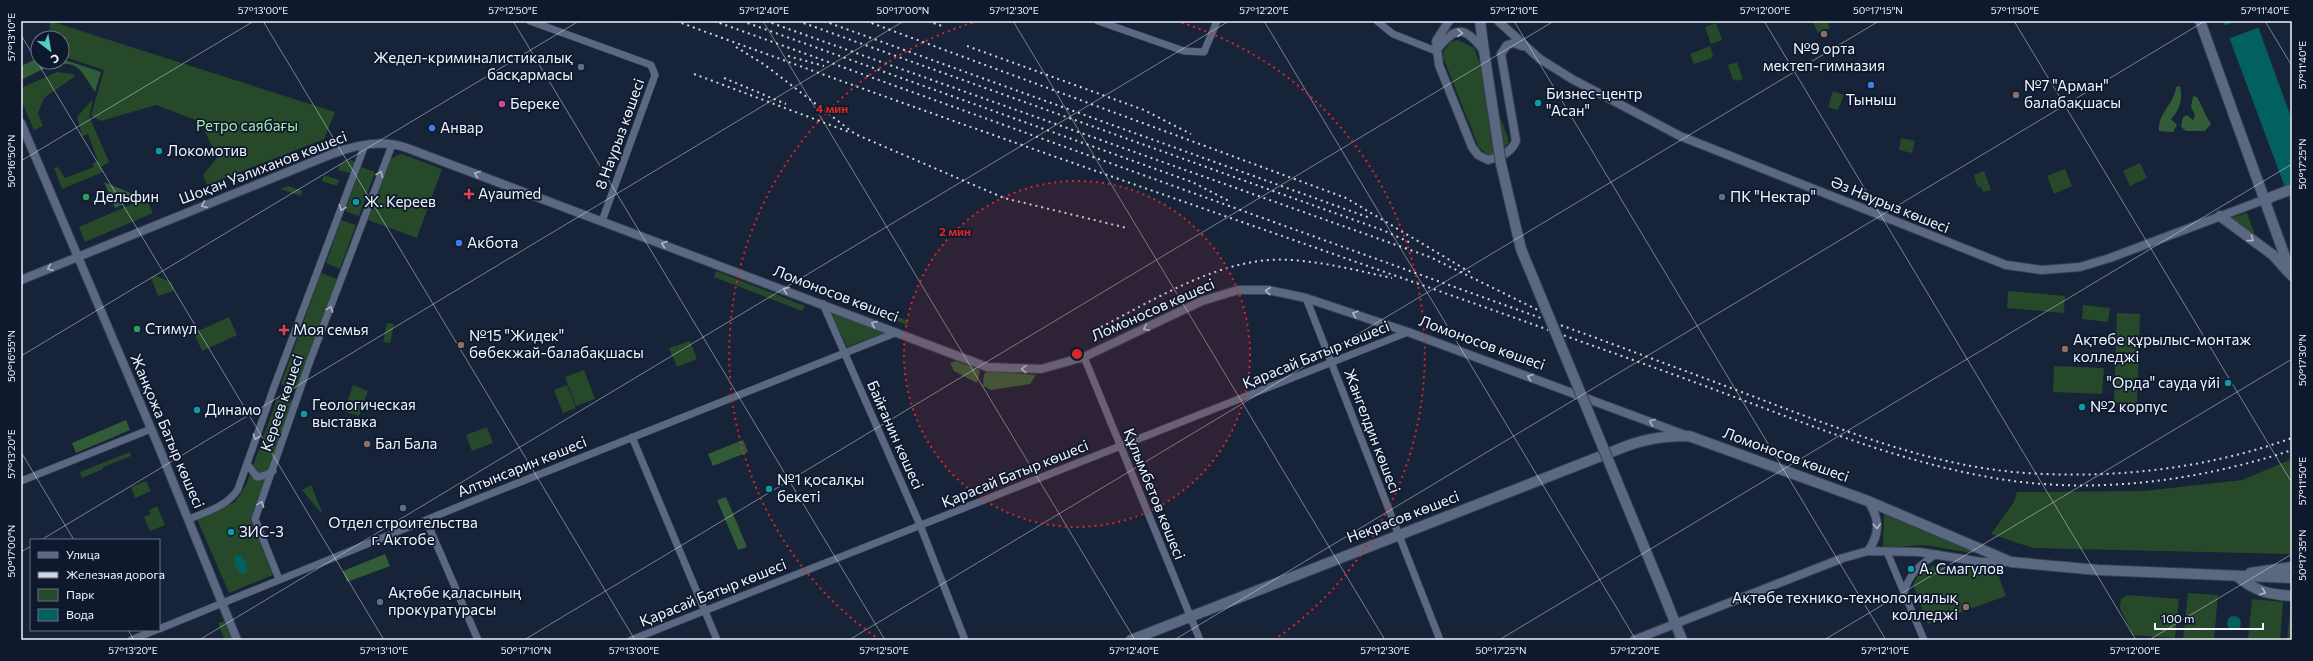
<svg xmlns="http://www.w3.org/2000/svg" width="2313" height="661" viewBox="0 0 2313 661" font-family="Commissioner,sans-serif">
  <rect width="100%" height="100%" fill="#172338"/>
  <!-- green -->
  <path fill="#254929" d="M50,21L335,112L324,139L207,185L203,175L217,158L201,122L156,105L101,121L91,116L104,70L62,56V38H49Z
    M1816,21H1827L1830,28L1818,33L1813,22Z
    M1716,23L1722,40L1711,44L1705,27Z
    M1458,40L1474,48L1508,138V144L1498,153L1489,155L1479,148L1443,57L1444,51L1450,42Z
    M1710,46L1713,55L1712,58L1694,64L1690,54Z
    M1737,62L1743,79L1737,81L1736,79L1733,80L1728,65Z
    M57,72L73,74L75,76L44,98L38,113L43,126L34,130L21,100V88Z
    M1833,91L1844,95L1838,110L1828,107Z
    M91,101H93L89,116L109,162L101,167L103,172L62,189L54,168L58,167L65,178L94,167L93,163L98,161L88,134L82,136L77,117Z
    M1901,138L1915,141L1912,153L1899,150Z
    M402,154L442,169L417,238L368,220L390,160L397,155Z
    M352,160L355,164L352,174L338,170L340,164Z
    M2140,163L2147,178L2130,186L2123,171Z
    M361,167L375,172L359,216L345,211Z
    M2065,169L2072,186L2054,194L2047,176Z
    M1984,171L1991,190L1983,192L1981,187L1978,188L1974,175Z
    M324,175L339,180L337,186L322,181Z
    M288,186L303,191L301,196L280,189Z
    M146,198L153,213L85,242L79,227Z
    M2247,213L2256,238L2227,219Z
    M341,220L356,225L340,269L326,263Z
    M716,271L805,306L802,311L714,277Z
    M321,273L337,279L296,390L281,384Z
    M157,276L172,283L173,291L158,296L151,277Z
    M2008,291L2065,296L2064,313L2007,308Z
    M856,301L908,321L907,325L855,305Z
    M2083,305L2110,308L2108,322L2082,319Z
    M831,313L885,333L847,347Z
    M2117,313L2140,314L2137,403H2114Z
    M229,317L237,335L202,351L194,333Z
    M387,323L394,324L390,343L383,342Z
    M690,341L697,359L677,367L669,348Z
    M2054,366L2104,368L2102,394L2053,392Z
    M584,370L595,399L576,406L565,377Z
    M353,385L368,391L359,416L344,411Z
    M567,385L576,408L563,413L554,390Z
    M278,396L293,401L251,519L273,575L229,593L197,519L235,502L246,485Z
    M487,427L493,443L472,451L466,435Z
    M130,452L131,456L103,467V469L82,478L80,472Z
    M2292,459V554L2033,548L1991,534L2014,502L2017,492L2144,491L2242,480Z
    M146,481L151,491L135,498L131,487Z
    M311,485L322,512L321,513L302,490Z
    M157,506L165,525L150,531L144,517L151,514L149,510Z
    M1884,514L1991,556L1924,545L1883,548Z
    M1933,566L1997,571L2006,596L1928,624L1913,585L1919,573Z
    M2188,593L2218,595L2214,640H2183Z
    M2127,595L2179,599L2175,638L2133,635L2120,608L2121,599Z
    M2252,599L2283,602L2280,640H2248Z
    M2291,603L2292,640H2287Z
    M224,621L232,640H225L218,623Z"/>
  <!-- forest -->
  <path fill="#325b37" d="M38,58V62H62V59L101,72L95,92C90,85 85,75 79,69C62,55 37,73 21,80V66Z
    M2180,86C2183,98 2180,110 2171,119L2177,125L2173,132L2159,131C2157,114 2175,103 2176,87Z
    M2193,96L2197,97C2202,106 2205,115 2211,124L2205,131H2186L2181,127L2183,117L2187,115L2193,120L2195,115L2191,107Z
    M104,182L140,197L115,208Z
    M955,361L978,369L980,371L977,383L954,371L950,363Z
    M988,371L1036,375L1030,384L991,390L983,386L984,374Z
    M126,420L130,430L76,453L72,443Z
    M743,440L748,452L713,466L708,454Z
    M726,497L747,547L738,550L717,500Z
    M385,554L390,566L347,582L343,571Z"/>
  <!-- water -->
  <path fill="#026061" d="M2223,21H2256L2292,120V206Z
    M239,554L246,562L247,572L242,575L235,566L234,556Z
    M2227 623a7 7 0 1 1 14 0a7 7 0 1 1-14 0Z"/>
  <!-- pier -->
  <path fill="#172338" d="M2237,21H2258L2260,27L2228,39L2223,26Z"/>
  <g fill="none" stroke-linecap="round" stroke-linejoin="round">
    <defs>
      <path id="minor" d="M530,21L651,65L655,75L602,221
        M1098,21L1184,51L1204,52L1217,21
        M1377,21L1393,34L1436,51
        M1306,298L1440,640
        M823,304L920,525L965,640
        M1084,357L1200,640
        M632,437L717,640
        M247,464L257,477L266,475L273,471
        M21,481L151,429
        M189,519C206,512 228,506 238,489L274,387L365,145
        M426,520L478,640
        M1887,552L1924,640
        M279,579L255,519L310,361L392,145
        M1904,592C1910,573 1920,564 1937,554
        M159,629L470,502L895,333
        M131,640L156,630
        M631,640L1408,332"/>
      <path id="tertiary" d="M1449,21L1436,41L1439,65L1472,147L1478,155L1488,160C1501,156 1510,154 1516,141L1501,54L1507,45L1514,43L1522,46
        M1498,21L1540,59L1572,79L1680,136L2006,265L2042,270L2080,267L2110,258L2266,199
        M1436,51C1454,27 1464,24 1483,50
        M21,123L158,445L237,640
        M21,280L332,154C355,145 383,139 407,148L987,367L1041,369L1084,357L1202,301L1238,290H1268L1306,298L1408,332L1685,435
        M1868,501C1880,519 1880,534 1868,551
        M1634,640L1843,558L1868,551L1919,552L1982,562H2008"/>
      <path id="secondary" d="M1480,21L1484,51
        M2200,21L2292,276
        M2266,199L2292,189
        M2220,216L2273,255L2289,273
        M2250,573L2292,567
        M2238,577C2257,592 2268,594 2292,596
        M1664,595L1682,640
        M1131,640L1619,449C1643,439 1663,436 1689,436L1868,501L2011,562L2098,570L2292,578"/>
    </defs>
    <!-- minor casing -->
    <use href="#minor" stroke="#373f50" stroke-width="8"/>
    <!-- tertiary casing -->
    <use href="#tertiary" stroke="#373f50" stroke-width="10"/>
    <!-- secondary casing -->
    <use href="#secondary" stroke="#373f50" stroke-width="12"/>
    <!-- minor -->
    <use href="#minor" stroke="#5a6881" stroke-width="7"/>
    <!-- tertiary -->
    <use href="#tertiary" stroke="#5a6881" stroke-width="8"/>
    <!-- secondary -->
    <use href="#secondary" stroke="#5a6881" stroke-width="10"/>
    <!-- rail -->
    <path stroke="#d0d6e1" stroke-width="2" stroke-dasharray="2 4" stroke-linecap="butt" d="M676,21C956,124 1239,220 1521,320C1590,345 1660,369 1729,395C1820,429 1909,465 2006,480C2101,494 2202,480 2292,450
      M714,21C1002,124 1290,228 1577,331C1645,356 1713,381 1781,407C1856,435 1932,464 2013,472C2107,480 2203,470 2292,438
      M742,21L1192,182L1231,202
      M766,21L1430,257L1548,315
      M798,21L1385,231L1411,243
      M824,21L1370,218
      M866,21L1346,198L1473,274
      M928,21L942,26
      M967,46L1144,110L1191,134
      M736,47L765,65L855,134L1004,198L1127,228
      M788,56L824,66
      M694,74L849,132
      M724,78L786,104
      M1101,327C1158,298 1225,255 1291,260C1325,262 1359,271 1392,278"/>
    <defs>
      <path id="secondary-bridge" d="M1484,51L1501,164L1521,249L1664,595"/>
    </defs>
    <!-- secondary-bridge casing -->
    <use href="#secondary-bridge" stroke="#373f50" stroke-width="12" stroke-linecap="butt"/>
    <!-- secondary-bridge -->
    <use href="#secondary-bridge" stroke="#5a6881" stroke-width="10"/>
  </g>
  <!-- one-way arrows -->
  <defs><path id="oneway-chevron" d="M-2-3.5L2.5 0L-2 3.5" fill="none" stroke-width="1.6" stroke-linecap="round" stroke-linejoin="round"/></defs>
  <g stroke="#acb6c6">
    <use href="#oneway-chevron" transform="translate(1460 33) rotate(1)"/>
    <use href="#oneway-chevron" transform="translate(380 174) rotate(-69)"/>
    <use href="#oneway-chevron" transform="translate(477 174) rotate(-160)"/>
    <use href="#oneway-chevron" transform="translate(204 205) rotate(158)"/>
    <use href="#oneway-chevron" transform="translate(342 208) rotate(111)"/>
    <use href="#oneway-chevron" transform="translate(2251 239) rotate(36)"/>
    <use href="#oneway-chevron" transform="translate(664 244) rotate(-160)"/>
    <use href="#oneway-chevron" transform="translate(50 268) rotate(157)"/>
    <use href="#oneway-chevron" transform="translate(786 290) rotate(-159)"/>
    <use href="#oneway-chevron" transform="translate(1268 291) rotate(-175)"/>
    <use href="#oneway-chevron" transform="translate(330 309) rotate(-70)"/>
    <use href="#oneway-chevron" transform="translate(1355 314) rotate(-161)"/>
    <use href="#oneway-chevron" transform="translate(874 324) rotate(-158)"/>
    <use href="#oneway-chevron" transform="translate(1146 328) rotate(154)"/>
    <use href="#oneway-chevron" transform="translate(1024 369) rotate(-177)"/>
    <use href="#oneway-chevron" transform="translate(1530 377) rotate(-160)"/>
    <use href="#oneway-chevron" transform="translate(1652 422) rotate(-159)"/>
    <use href="#oneway-chevron" transform="translate(256 437) rotate(109)"/>
    <use href="#oneway-chevron" transform="translate(261 504) rotate(-70)"/>
    <use href="#oneway-chevron" transform="translate(1877 526) rotate(87)"/>
    <use href="#oneway-chevron" transform="translate(2263 592) rotate(20)"/>
  </g>
  <!-- ticks -->
  <path fill="none" stroke="#f0f5fe" stroke-width="1" stroke-opacity="0.45" d="M263,21L635,640M513,21L885,640M763,21L1135,640M1013,21L1385,640M1264,21L1636,640M1514,21L1886,640M1764,21L2136,640M2014,21L2292,483M2265,21L2292,66M21,35L384,640M21,161L254,21M21,356L579,21M21,452L74,540M41,540L904,21M21,552L31,546M128,630L134,640M199,640L1229,21M524,640L1554,21M849,640L1879,21M1174,640L2205,21M1499,640L2292,164M1824,640L2292,359M2149,640L2292,554"/>
  <!-- distance rings -->
  <circle cx="1077" cy="354" r="173" fill="#d62828" fill-opacity=".12"/>
  <g fill="none" stroke="#d62828" stroke-width="2" stroke-dasharray="2 4">
    <circle cx="1077" cy="354" r="173"/>
    <path d="M880 640A347 347 0 0 1 978 21M1176 21A347 347 0 0 1 1274 640"/>
  </g>
  <!-- markers -->
  <g fill="#8d6e63" stroke="#0e192e" stroke-width="1.5">
    <circle cx="1824" cy="34" r="4"/>
    <circle cx="2016" cy="95" r="4"/>
    <circle cx="461" cy="345" r="4"/>
    <circle cx="2065" cy="349" r="4"/>
    <circle cx="367" cy="444" r="4"/>
    <circle cx="1966" cy="607" r="4"/>
  </g>
  <g fill="#5c6f8a" stroke="#0e192e" stroke-width="1.5">
    <circle cx="581" cy="67" r="4"/>
    <circle cx="1722" cy="197" r="4"/>
    <circle cx="403" cy="508" r="4"/>
    <circle cx="380" cy="602" r="4"/>
  </g>
  <g fill="#3f7fe0" stroke="#0e192e" stroke-width="1.5">
    <circle cx="1871" cy="85" r="4"/>
    <circle cx="432" cy="128" r="4"/>
    <circle cx="459" cy="243" r="4"/>
  </g>
  <g fill="#0f9aa8" stroke="#0e192e" stroke-width="1.5">
    <circle cx="1538" cy="103" r="4"/>
    <circle cx="159" cy="151" r="4"/>
    <circle cx="356" cy="202" r="4"/>
    <circle cx="2228" cy="383" r="4"/>
    <circle cx="2082" cy="407" r="4"/>
    <circle cx="197" cy="410" r="4"/>
    <circle cx="304" cy="414" r="4"/>
    <circle cx="769" cy="489" r="4"/>
    <circle cx="231" cy="532" r="4"/>
    <circle cx="1911" cy="569" r="4"/>
  </g>
  <circle fill="#d1479c" stroke="#0e192e" stroke-width="1.5" cx="502" cy="104" r="4"/>
  <g fill="#e0444e" stroke="#0e192e" stroke-width="1.5">
    <path d="M467 188h4v4h4v4h-4v4h-4v-4h-4v-4h4z"/>
    <path d="M282 324h4v4h4v4h-4v4h-4v-4h-4v-4h4z"/>
  </g>
  <g fill="#2e9e5b" stroke="#0e192e" stroke-width="1.5">
    <circle cx="86" cy="197" r="4"/>
    <circle cx="137" cy="329" r="4"/>
  </g>
  <g text-anchor="middle" stroke-width="3.5" stroke-linejoin="round" paint-order="stroke">
    <!-- poi labels -->
    <g font-size="15" fill="#f0f5fe" stroke="#0e192e" text-anchor="start">
      <text x="1824" y="54" text-anchor="middle">№9 орта<tspan x="1824" dy="17">мектеп-гимназия</tspan></text>
      <text x="573" y="63" text-anchor="end">Жедел-криминалистикалық<tspan x="573" dy="17">басқармасы</tspan></text>
      <text x="2024" y="91">№7 "Арман"<tspan x="2024" dy="17">балабақшасы</tspan></text>
      <text x="1546" y="99">Бизнес-центр<tspan x="1546" dy="17">"Асан"</tspan></text>
      <text x="1871" y="105" text-anchor="middle">Тыныш</text>
      <text x="510" y="109">Береке</text>
      <text x="440" y="133">Анвар</text>
      <text x="167" y="156">Локомотив</text>
      <text x="478" y="199">Ayaumed</text>
      <text x="94" y="202">Дельфин</text>
      <text x="1730" y="202">ПК "Нектар"</text>
      <text x="364" y="207">Ж. Кереев</text>
      <text x="467" y="248">Акбота</text>
      <text x="145" y="334">Стимул</text>
      <text x="293" y="335">Моя семья</text>
      <text x="469" y="341">№15 "Жидек"<tspan x="469" dy="17">бөбекжай-балабақшасы</tspan></text>
      <text x="2073" y="345">Ақтөбе құрылыс-монтаж<tspan x="2073" dy="17">колледжі</tspan></text>
      <text x="2220" y="388" text-anchor="end">"Орда" сауда үйі</text>
      <text x="312" y="410">Геологическая<tspan x="312" dy="17">выставка</tspan></text>
      <text x="2090" y="412">№2 корпус</text>
      <text x="205" y="415">Динамо</text>
      <text x="375" y="449">Бал Бала</text>
      <text x="777" y="485">№1 қосалқы<tspan x="777" dy="17">бекеті</tspan></text>
      <text x="403" y="528" text-anchor="middle">Отдел строительства<tspan x="403" dy="17">г. Актобе</tspan></text>
      <text x="239" y="537">ЗИС-3</text>
      <text x="1919" y="574">А. Смагулов</text>
      <text x="388" y="598">Ақтөбе қаласының<tspan x="388" dy="17">прокуратурасы</tspan></text>
      <text x="1958" y="603" text-anchor="end">Ақтөбе технико-технологиялық<tspan x="1958" dy="17">колледжі</tspan></text>
    </g>
    <!-- park labels -->
    <g font-size="15" fill="#a9eaae" stroke="#0e192e">
      <text x="247" y="131">Ретро саябағы</text>
    </g>
    <!-- street labels -->
    <g font-size="15" fill="#f0f5fe" stroke="#0e192e">
      <text transform="translate(620 134) rotate(-70)" y="5">8 Наурыз көшесі</text>
      <text transform="translate(263 168) rotate(-21)" y="5">Шоқан Уәлиханов көшесі</text>
      <text transform="translate(1890 205) rotate(22)" y="5">Әз Наурыз көшесі</text>
      <text transform="translate(836 294) rotate(21)" y="5">Ломоносов көшесі</text>
      <text transform="translate(1153 310) rotate(-24)" y="5">Ломоносов көшесі</text>
      <text transform="translate(1482 343) rotate(20)" y="5">Ломоносов көшесі</text>
      <text transform="translate(1316 355) rotate(-22)" y="5">Қарасай Батыр көшесі</text>
      <text transform="translate(282 403) rotate(-71)" y="5">Кереев көшесі</text>
      <text transform="translate(167 431) rotate(67)" y="5">Жанқожа Батыр көшесі</text>
      <text transform="translate(1372 431) rotate(69)" y="5">Жангелдин көшесі</text>
      <text transform="translate(895 435) rotate(66)" y="5">Байғанин көшесі</text>
      <text transform="translate(1786 455) rotate(20)" y="5">Ломоносов көшесі</text>
      <text transform="translate(522 467) rotate(-22)" y="5">Алтынсарин көшесі</text>
      <text transform="translate(1015 474) rotate(-22)" y="5">Қарасай Батыр көшесі</text>
      <text transform="translate(1154 494) rotate(68)" y="5">Құлымбетов көшесі</text>
      <text transform="translate(1403 517) rotate(-21)" y="5">Некрасов көшесі</text>
      <text transform="translate(713 593) rotate(-22)" y="5">Қарасай Батыр көшесі</text>
    </g>
  </g>
  <circle cx="1077" cy="354" r="6" fill="#d62828" stroke="#0e192e" stroke-width="2"/>
  <g font-size="12" text-anchor="middle" font-weight="bold" fill="#d62828" stroke="#0e192e" stroke-width="3.5" stroke-linejoin="round" paint-order="stroke">
    <text x="832" y="113">4 мин</text>
    <text x="955" y="236">2 мин</text>
  </g>
  <!-- border -->
  <rect width="2313" height="661" fill="none" stroke="#0e192e" stroke-width="44"/>
  <!-- legend -->
  <rect x="30" y="539" width="130" height="92" fill="#0e192e" stroke="#687181"/>
  <rect x="38" y="552" width="20" height="6" fill="#5a6881" stroke="#687181"/>
  <text x="66" y="559" font-size="12" fill="#f0f5fe">Улица</text>
  <rect x="38" y="572" width="20" height="6" fill="#d0d6e1" stroke="#687181"/>
  <text x="66" y="579" font-size="12" fill="#f0f5fe">Железная дорога</text>
  <rect x="38" y="589" width="20" height="12" fill="#254929" stroke="#687181"/>
  <text x="66" y="599" font-size="12" fill="#f0f5fe">Парк</text>
  <rect x="38" y="609" width="20" height="12" fill="#026061" stroke="#687181"/>
  <text x="66" y="619" font-size="12" fill="#f0f5fe">Вода</text>
  <!-- north arrow -->
  <g transform="translate(50 50) rotate(149)"><circle r="19" fill="#0e192e" stroke="#687181"/>
  <path d="M0-3L7 15L0 10L-7 15Z" fill="#54cdc7"/>
  <text y="-6" font-size="11" font-weight="bold" text-anchor="middle" fill="#f0f5fe">С</text>
  </g>
  <!-- scale -->
  <path d="M2155 623v6h108v-6" fill="none" stroke="#f0f5fe" stroke-width="2"/>
  <text x="2161" y="623" font-size="12" fill="#f0f5fe" stroke="#0e192e" stroke-width="3" paint-order="stroke">100 m</text>
  <rect x="22" y="22" width="2269" height="617" fill="none" stroke="#f0f5fe" stroke-width="1.5"/>
  <g font-size="10" text-anchor="middle" fill="#f0f5fe">
    <text x="263" y="14">57°13'00"E</text>
    <text x="513" y="14">57°12'50"E</text>
    <text x="764" y="14">57°12'40"E</text>
    <text x="903" y="14">50°17'00"N</text>
    <text x="1014" y="14">57°12'30"E</text>
    <text x="1264" y="14">57°12'20"E</text>
    <text x="1514" y="14">57°12'10"E</text>
    <text x="1765" y="14">57°12'00"E</text>
    <text x="1878" y="14">50°17'15"N</text>
    <text x="2015" y="14">57°11'50"E</text>
    <text x="2265" y="14">57°11'40"E</text>
    <text transform="translate(11 37) rotate(-90)" y="4">57°13'10"E</text>
    <text transform="translate(2302 65) rotate(-90)" y="4">57°11'40"E</text>
    <text transform="translate(11 161) rotate(-90)" y="4">50°16'50"N</text>
    <text transform="translate(2302 164) rotate(-90)" y="4">50°17'25"N</text>
    <text transform="translate(11 356) rotate(-90)" y="4">50°16'55"N</text>
    <text transform="translate(2302 360) rotate(-90)" y="4">50°17'30"N</text>
    <text transform="translate(11 454) rotate(-90)" y="4">57°13'20"E</text>
    <text transform="translate(2302 481) rotate(-90)" y="4">57°11'50"E</text>
    <text transform="translate(11 551) rotate(-90)" y="4">50°17'00"N</text>
    <text transform="translate(2302 555) rotate(-90)" y="4">50°17'35"N</text>
    <text x="133" y="654">57°13'20"E</text>
    <text x="384" y="654">57°13'10"E</text>
    <text x="526" y="654">50°17'10"N</text>
    <text x="634" y="654">57°13'00"E</text>
    <text x="884" y="654">57°12'50"E</text>
    <text x="1134" y="654">57°12'40"E</text>
    <text x="1385" y="654">57°12'30"E</text>
    <text x="1501" y="654">50°17'25"N</text>
    <text x="1635" y="654">57°12'20"E</text>
    <text x="1885" y="654">57°12'10"E</text>
    <text x="2135" y="654">57°12'00"E</text>
  </g>
</svg>
